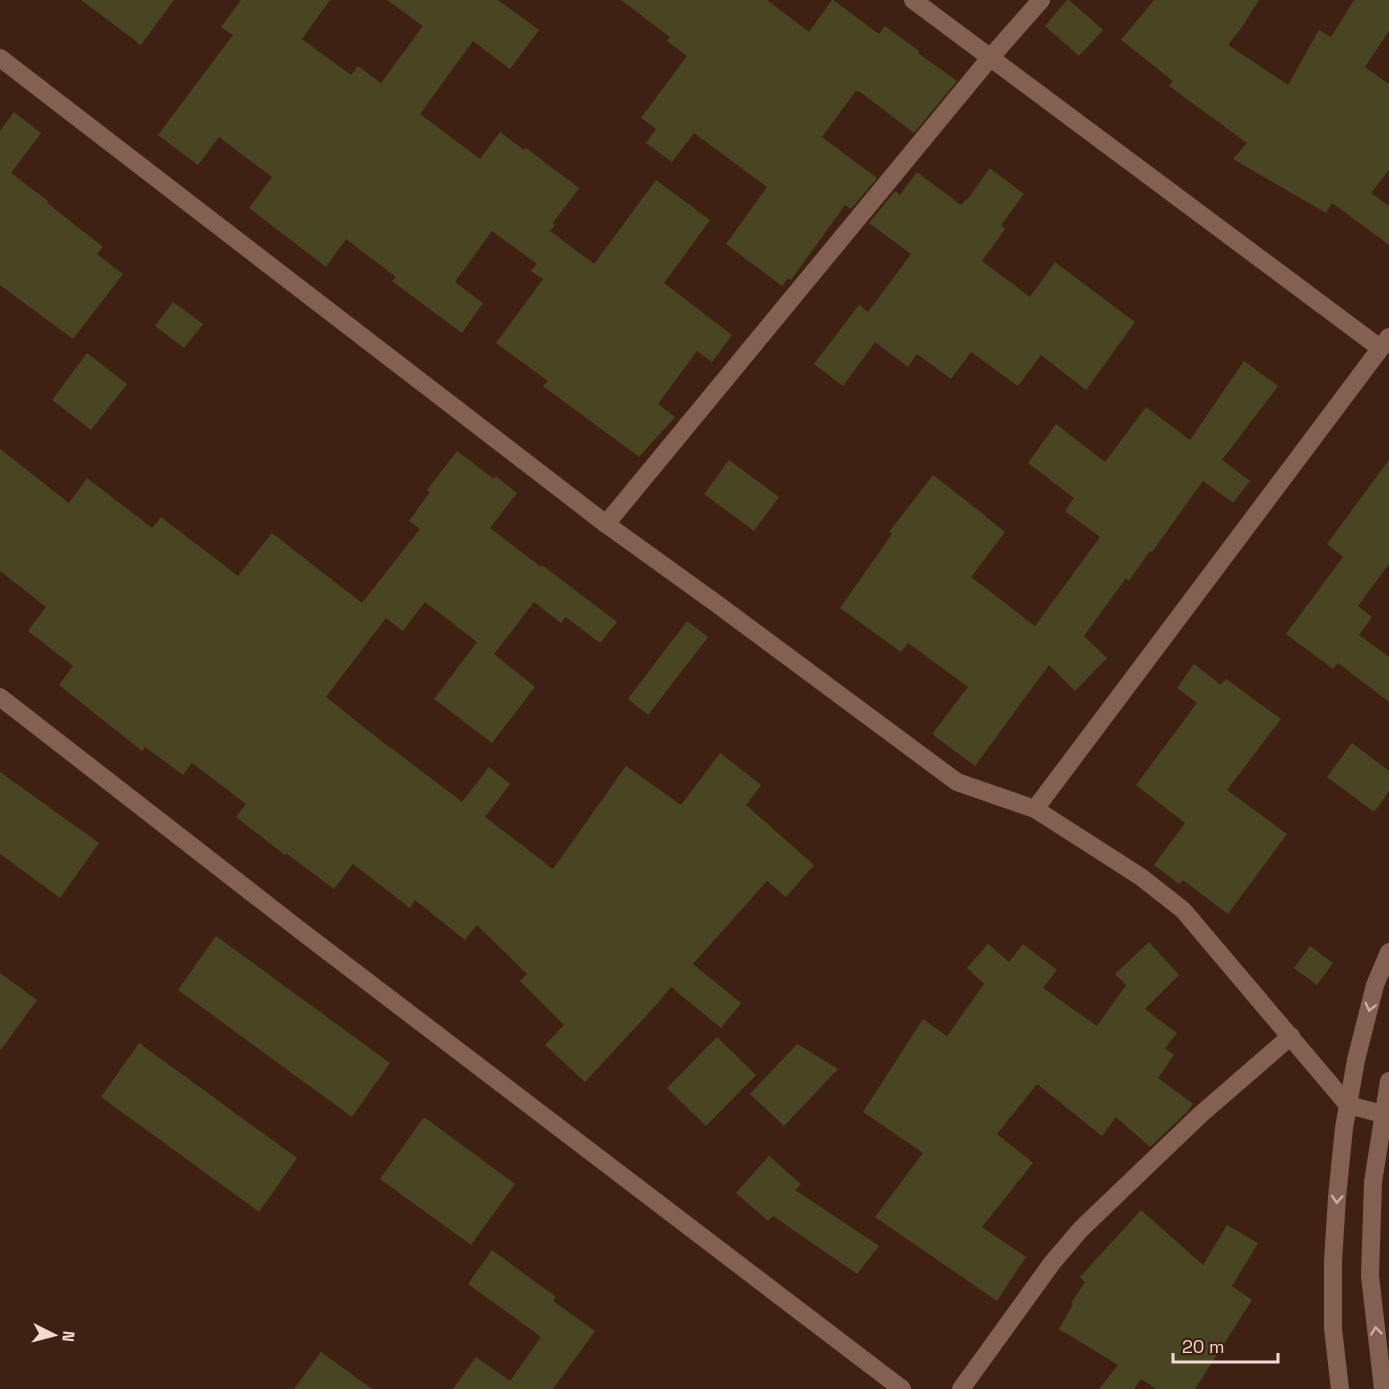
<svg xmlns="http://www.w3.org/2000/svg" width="1389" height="1389" font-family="'Space Grotesk',sans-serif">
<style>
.building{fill:#494522}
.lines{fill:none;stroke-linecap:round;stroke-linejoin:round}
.street{stroke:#846052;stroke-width:18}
.secondary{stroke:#846052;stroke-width:18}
.oneway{stroke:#cbb0a6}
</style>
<rect width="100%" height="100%" fill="#3f2114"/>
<!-- building -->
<g class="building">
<polygon points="81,0 174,0 141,45"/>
<polygon points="241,0 330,0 302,39 351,75 358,66 381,83 423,26 387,0 498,0 539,30 510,69 473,41 420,114 480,159 500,132 524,150 526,148 579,188 553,223 555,225 550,231 594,264 656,180 710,220 664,283 732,335 712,362 697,351 658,404 675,417 639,457 543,386 548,381 496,343 543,279 531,271 537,264 492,231 455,282 483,303 462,333 392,281 396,277 346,239 326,267 249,208 272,177 219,137 198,165 158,135 233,35 221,27"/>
<polygon points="621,0 767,0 809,32 832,0 833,0 879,34 885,26 919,51 918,53 957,81 914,133 859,91 858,92 856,91 822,137 877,178 851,209 845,205 791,280 788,278 782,286 726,244 767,187 694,133 672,162 646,143 656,129 641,118 687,56 667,41 670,37"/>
<polygon points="1067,0 1069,0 1103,30 1079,56 1045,26"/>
<polygon points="1154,0 1259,0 1240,30 1228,45 1288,85 1319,30 1331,37 1354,0 1389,0 1389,31 1365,67 1389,84 1389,170 1371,193 1389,206 1389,245 1332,203 1326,213 1233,159 1247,143 1169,86 1173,81 1121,40"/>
<polygon points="14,112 41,133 11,173 48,201 47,203 103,247 97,254 123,274 73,339 0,285 0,131"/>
<polygon points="990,168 1024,194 1001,225 1005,229 982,261 1030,297 1055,262 1135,322 1086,390 1041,355 1018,386 971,352 951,379 917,354 908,367 875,342 843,386 814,364 859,305 868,312 911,254 869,223 895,191 900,195 917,172 961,205 966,199 967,200"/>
<polygon points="173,302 203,324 184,348 155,326"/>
<polygon points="87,353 127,384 91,430 52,400"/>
<polygon points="1244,361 1278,386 1222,460 1250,481 1233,503 1203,481 1152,552 1150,551 1129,581 1126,578 1084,636 1107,658 1075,691 1049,665 975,766 932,734 968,687 908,643 901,652 840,608 892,534 889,532 933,475 986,516 986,517 1005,532 971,577 1035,626 1100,537 1065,511 1074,498 1028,463 1056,424 1105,462 1146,407 1190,440"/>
<polygon points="0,449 69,503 87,478 152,528 161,517 238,576 272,533 362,603 420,529 409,521 430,492 427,490 457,451 494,479 496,476 517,493 490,528 541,567 542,565 617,622 600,643 566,617 561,623 534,602 494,654 535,687 492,743 434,699 477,642 425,602 403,631 386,618 326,697 390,748 390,747 462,802 489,767 510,784 485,817 553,869 626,766 681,805 720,753 761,785 746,805 814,865 786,897 767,881 693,964 741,1003 721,1028 671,987 657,1004 585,1082 545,1045 564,1025 520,981 527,974 477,925 465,940 415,900 410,908 353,864 334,889 286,853 285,855 236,817 246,804 192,763 183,775 145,747 142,751 59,685 73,666 28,631 46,607 0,571"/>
<polygon points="729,460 779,497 754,531 704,494"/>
<polygon points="1389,460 1389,564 1358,606 1372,617 1359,635 1389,657 1389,702 1338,663 1333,669 1286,634 1343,557 1327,544"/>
<polygon points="687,621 708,637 648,715 628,699"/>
<polygon points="1194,664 1221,685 1226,679 1281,719 1227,790 1287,834 1228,914 1183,880 1179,884 1154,865 1185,823 1136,785 1197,703 1177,688"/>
<polygon points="1352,743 1389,771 1389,791 1374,812 1327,777"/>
<polygon points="0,772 99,843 60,898 0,854"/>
<polygon points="216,936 390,1063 352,1117 178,990"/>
<polygon points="1149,942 1179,975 1145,1009 1177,1033 1165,1048 1174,1055 1158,1078 1193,1104 1187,1112 1150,1147 1116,1117 1102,1136 1037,1084 997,1134 1033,1163 982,1227 1026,1257 997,1301 875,1217 923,1153 863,1112 923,1019 947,1036 984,984 967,968 988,944 1009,962 1023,944 1057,970 1043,988 1097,1026 1126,985 1115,974"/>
<polygon points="1310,946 1333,963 1317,985 1294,968"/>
<polygon points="0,973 37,1000 0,1051"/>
<polygon points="717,1037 756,1075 706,1126 667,1088"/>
<polygon points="139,1043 297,1158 259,1212 101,1097"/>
<polygon points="797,1044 838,1069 784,1126 750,1094"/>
<polygon points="424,1117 515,1184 471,1245 380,1179"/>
<polygon points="769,1156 801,1184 795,1190 879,1246 857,1274 773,1216 768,1221 736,1193"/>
<polygon points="1141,1210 1203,1265 1227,1225 1258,1243 1232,1286 1252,1300 1195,1389 1157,1389 1141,1379 1134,1389 1099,1389 1118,1365 1059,1329 1073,1304 1071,1303 1085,1282 1080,1277"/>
<polygon points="492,1250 556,1297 553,1301 595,1331 553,1389 453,1389 476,1357 510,1381 541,1337 468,1284"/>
<polygon points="321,1352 372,1389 294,1389"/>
</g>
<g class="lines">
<!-- street -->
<g class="street">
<polyline points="913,0 1380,348"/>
<polyline points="0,58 606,524 717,604 957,782 1035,809 1141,877 1183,910 1348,1105 1383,1114"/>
<polyline points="606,524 990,58 1041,0"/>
<polyline points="1035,809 1389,337"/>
<polyline points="961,1389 1052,1263 1081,1229 1200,1115 1291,1036"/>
</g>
<!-- secondary -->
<g class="secondary">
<polyline points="0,697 301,931 902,1389"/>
<polyline points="1340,1389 1333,1329 1333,1261 1337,1197 1344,1128 1356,1060 1375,985 1389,952"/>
<polyline points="1383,1389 1370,1276 1373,1182 1389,1081"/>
</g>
</g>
<!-- one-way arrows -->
<defs><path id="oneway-chevron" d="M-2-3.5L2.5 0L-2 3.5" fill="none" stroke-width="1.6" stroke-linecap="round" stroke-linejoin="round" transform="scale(1.5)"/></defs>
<g class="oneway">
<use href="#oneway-chevron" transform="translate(1370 1007) rotate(104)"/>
<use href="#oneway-chevron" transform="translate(1337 1199) rotate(94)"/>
<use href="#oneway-chevron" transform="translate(1376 1331) rotate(-96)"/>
</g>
<!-- north arrow -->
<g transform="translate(54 1335) rotate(96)" stroke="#3f2114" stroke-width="4.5" paint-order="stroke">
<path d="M0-4.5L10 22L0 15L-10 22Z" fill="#f1dbd3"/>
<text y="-9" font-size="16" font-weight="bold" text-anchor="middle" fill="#f1dbd3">N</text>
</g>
<!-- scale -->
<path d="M1173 1353v9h105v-9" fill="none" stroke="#f1dbd3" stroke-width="3"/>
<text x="1182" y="1353" font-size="18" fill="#f1dbd3" stroke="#3f2114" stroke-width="4.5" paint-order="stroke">20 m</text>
</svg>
